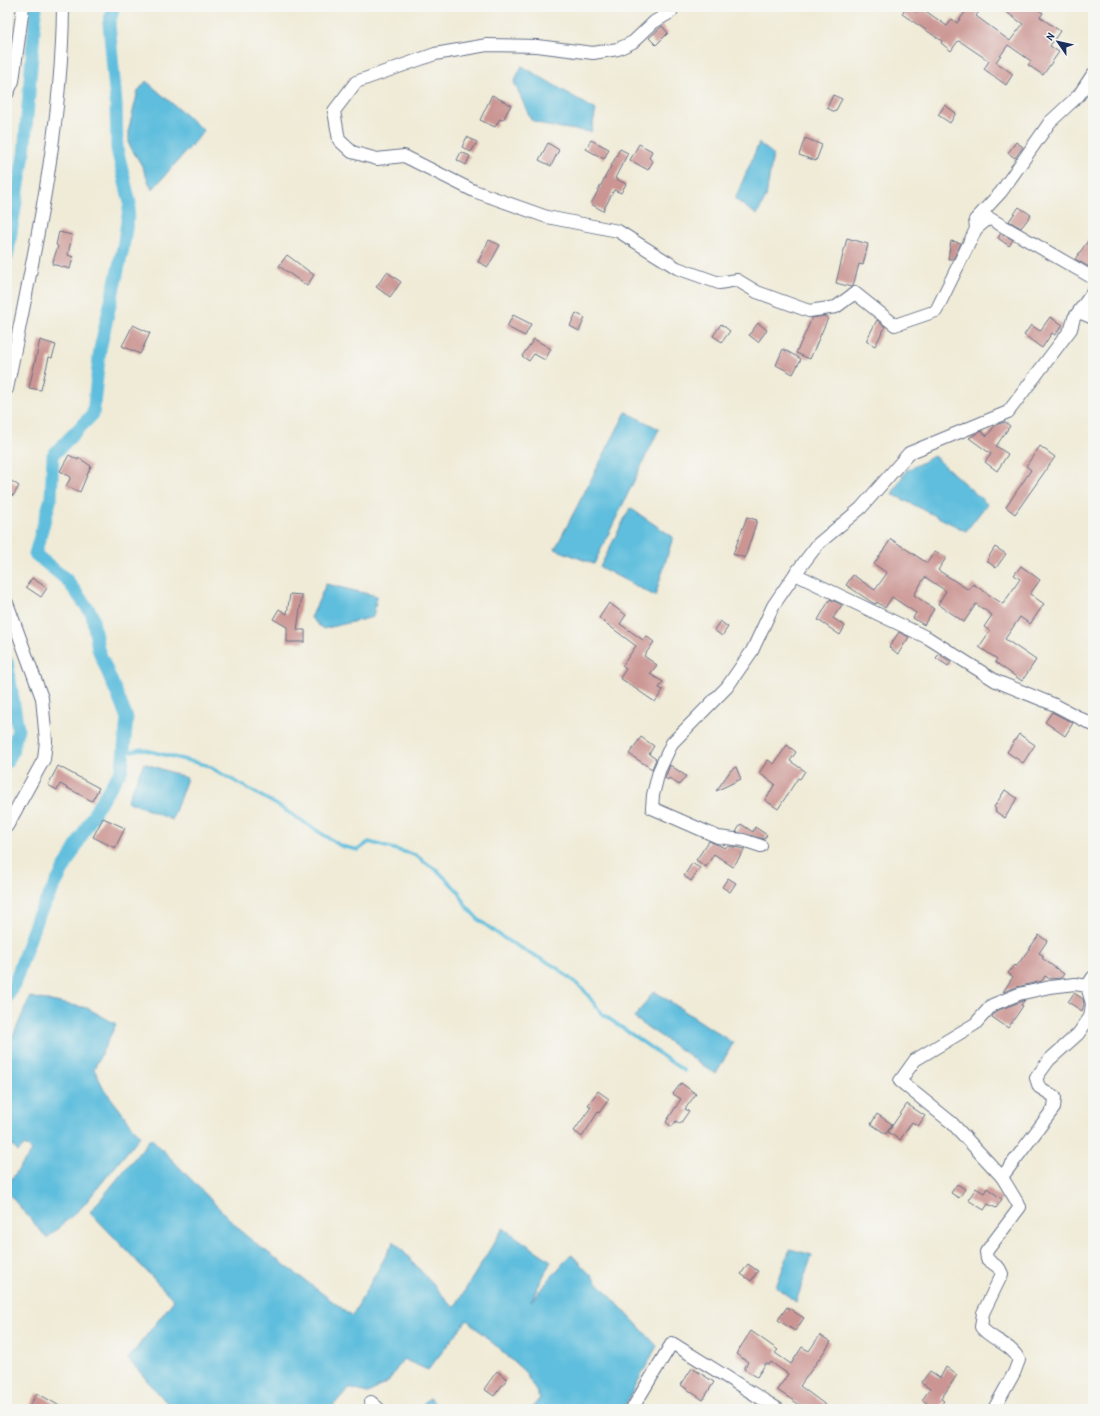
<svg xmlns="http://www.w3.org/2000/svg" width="1100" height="1416" font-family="'Patrick Hand',sans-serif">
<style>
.water{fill:#5fbedd;stroke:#3d769e}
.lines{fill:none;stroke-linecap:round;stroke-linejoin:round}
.stream{stroke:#5fbedd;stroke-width:3.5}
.canal{stroke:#5fbedd;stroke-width:13}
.building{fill:#cb9593}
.minor-casing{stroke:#667188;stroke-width:14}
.minor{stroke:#fff;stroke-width:12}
</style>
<rect width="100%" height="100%" fill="#f6f6f2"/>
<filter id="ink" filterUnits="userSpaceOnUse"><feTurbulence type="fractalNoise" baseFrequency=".025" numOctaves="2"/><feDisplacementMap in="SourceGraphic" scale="8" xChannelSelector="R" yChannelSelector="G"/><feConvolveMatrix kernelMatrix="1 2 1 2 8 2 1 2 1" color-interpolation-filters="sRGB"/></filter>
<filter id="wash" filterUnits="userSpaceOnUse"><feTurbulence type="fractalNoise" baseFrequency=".012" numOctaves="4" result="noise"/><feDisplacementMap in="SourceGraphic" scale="16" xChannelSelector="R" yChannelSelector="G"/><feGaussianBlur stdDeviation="0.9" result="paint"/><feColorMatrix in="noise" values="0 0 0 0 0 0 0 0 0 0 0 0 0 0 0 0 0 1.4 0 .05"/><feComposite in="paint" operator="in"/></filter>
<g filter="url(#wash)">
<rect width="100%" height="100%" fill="#f0ebd7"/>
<!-- water -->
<g class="water">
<polygon points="522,66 596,110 591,132 547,126 531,120 514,82"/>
<polygon points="146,81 204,131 152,190 141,164 129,145 129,128 138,91"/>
<polygon points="759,143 773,154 766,197 757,215 735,199"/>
<polygon points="626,412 659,429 594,564 555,549"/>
<polygon points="934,456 987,504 966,531 892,494 906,471"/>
<polygon points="630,508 673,537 655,596 600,567"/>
<polygon points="326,584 377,596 373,617 323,629 311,618"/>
<polygon points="144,763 187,778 172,820 127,801"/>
<polygon points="654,991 733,1043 716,1074 634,1018"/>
<polygon points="30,997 87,1008 116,1024 94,1069 104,1089 140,1136 83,1206 47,1238 7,1192 7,1185 32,1151 25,1145 18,1152 7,1138 7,1038 13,1036"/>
<polygon points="151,1138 245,1235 352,1316 394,1241 454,1308 503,1228 551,1261 531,1301 571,1254 657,1346 623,1409 531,1409 540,1398 524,1371 467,1320 428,1370 403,1359 388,1382 368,1393 349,1388 330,1409 165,1409 168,1404 128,1359 174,1300 90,1212"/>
<polygon points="790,1249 812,1255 796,1302 776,1287"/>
<polygon points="429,1398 441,1409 418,1409"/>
</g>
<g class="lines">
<!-- stream -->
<polyline class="stream" points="123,753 141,749 206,765 277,805 341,846 358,850 369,842 415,855 439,872 459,892 466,906 479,920 508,941 556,967 584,990 601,1013 684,1071"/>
<!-- canal -->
<g class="canal">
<polyline points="7,257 24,154 36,7"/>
<polyline points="7,662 18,729 12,753 7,762"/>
<polyline points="7,997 14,985 37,918 98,806 122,769 127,718 98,649 92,614 67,580 35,554 51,498 53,455 93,414 100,349 123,248 130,203 117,149 116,103 109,23 114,7"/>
</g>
</g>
<g id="blocks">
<!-- building -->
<g class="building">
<polygon points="906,7 910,7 917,12 920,7 947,26 952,19 957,23 969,7 982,7 976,16 1010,41 1023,24 999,7 1034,7 1043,13 1040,17 1060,31 1050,46 1059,52 1043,75 1028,65 1031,61 1008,45 996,62 1013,74 1006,85 984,69 989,61 961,42 958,41 951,51 941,43 942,41 902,14"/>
<polygon points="662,26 668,33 656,45 649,38"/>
<polygon points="492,95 511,105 503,120 500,119 495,127 480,120"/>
<polygon points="833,95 842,99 835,112 827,108"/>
<polygon points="945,105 956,113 950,123 938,115"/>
<polygon points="467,137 477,142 471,152 462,147"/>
<polygon points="805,138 822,145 816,161 799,155"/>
<polygon points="591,140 609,149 604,159 586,149"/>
<polygon points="1016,142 1023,147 1015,158 1008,153"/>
<polygon points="548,143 559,150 551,166 539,160"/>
<polygon points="639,144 652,151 649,158 653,161 648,170 630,160"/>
<polygon points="620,149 628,153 615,178 626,184 621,193 614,190 603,211 591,204"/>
<polygon points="461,152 470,156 466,165 457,160"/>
<polygon points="1019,207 1031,215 1021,228 1009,221"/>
<polygon points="59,232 72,235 68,255 73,257 70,269 52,264 58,246 56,245"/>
<polygon points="1001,233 1013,240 1009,246 998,238"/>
<polygon points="1093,234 1093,269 1075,259"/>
<polygon points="847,238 868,244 863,265 859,264 853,286 851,287 836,283"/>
<polygon points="489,240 500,245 488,267 478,262"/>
<polygon points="951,241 961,243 953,259 948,259"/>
<polygon points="287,255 314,275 307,286 279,266"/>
<polygon points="387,272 401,282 390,297 376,287"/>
<polygon points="576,313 585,318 579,331 570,326"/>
<polygon points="513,315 531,324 525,336 507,327"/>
<polygon points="824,316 828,318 810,359 796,353 812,318"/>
<polygon points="1050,317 1063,325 1055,335 1052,333 1042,348 1024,335 1031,325 1040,331"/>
<polygon points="877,320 885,327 875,346 866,341"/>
<polygon points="758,323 767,330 758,342 749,335"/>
<polygon points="721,324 730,331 722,342 713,336"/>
<polygon points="133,325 150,333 140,354 122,346"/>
<polygon points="534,339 551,349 545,360 534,354 529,361 522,356"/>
<polygon points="40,340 56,345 52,358 49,357 41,390 29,388"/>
<polygon points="783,349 801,359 793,374 776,365"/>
<polygon points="1005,422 1010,426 996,446 1008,454 997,471 985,462 991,454 969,438 981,431 987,436 995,425"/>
<polygon points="1040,446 1055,457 1015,514 1006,507 1031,470 1026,466"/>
<polygon points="69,455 78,460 79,458 91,466 80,492 66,486 71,477 60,471"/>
<polygon points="7,478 19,486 13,496 7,491"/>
<polygon points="747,517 757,520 745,558 733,554"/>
<polygon points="891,539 927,563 935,551 946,558 938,570 967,589 969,589 973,584 1003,604 1020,579 1014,575 1021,566 1040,580 1030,594 1044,604 1030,624 1020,617 1005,639 1036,660 1022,681 995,662 997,659 979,647 990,631 984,627 992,615 976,604 964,622 938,604 946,591 925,577 914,595 934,609 924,625 913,618 916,613 892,597 885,608 877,602 876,604 873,603 846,585 853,575 875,590 887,573 874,564"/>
<polygon points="995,547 1006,554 996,568 988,562 988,558"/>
<polygon points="32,578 47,588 41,597 26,587"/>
<polygon points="290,594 302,595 297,630 305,630 305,642 287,642 287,627 273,619 279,609 287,614"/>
<polygon points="830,599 842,605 833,618 845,626 840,635 818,620"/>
<polygon points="609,603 626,615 620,624 643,640 646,636 654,642 644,656 657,665 650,674 663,682 659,688 663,690 655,702 620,678 626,669 622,666 636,646 599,618"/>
<polygon points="720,621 728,627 722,636 714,630"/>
<polygon points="899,632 909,637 898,654 889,647"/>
<polygon points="939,654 951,662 948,666 936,658"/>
<polygon points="1052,712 1073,723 1065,736 1045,722"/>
<polygon points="1019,734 1035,745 1023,763 1007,752"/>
<polygon points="641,737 654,746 649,754 656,759 652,769 629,754"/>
<polygon points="787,745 796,752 790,761 805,771 800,779 798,778 778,809 765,800 775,784 759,773 768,760 774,764"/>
<polygon points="670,765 686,776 679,785 669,778 668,780 665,778"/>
<polygon points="58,766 99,788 92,801 60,784 57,790 48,785"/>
<polygon points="736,767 741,779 716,791 731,770"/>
<polygon points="1005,790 1017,798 1005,818 995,811 996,809 994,807"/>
<polygon points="103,818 125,828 115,848 93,837"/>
<polygon points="741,824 753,832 755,827 767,835 764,839 736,832"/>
<polygon points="709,841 725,848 727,846 745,849 733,867 714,854 706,867 696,860"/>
<polygon points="692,863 700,868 691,881 684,876"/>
<polygon points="728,878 736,883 730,892 722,887"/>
<polygon points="1039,935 1047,941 1039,953 1044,956 1042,958 1064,974 1061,978 1050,979 1045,976 1042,981 1017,987 1003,992 1013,977 1008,973 1014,965 1016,967"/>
<polygon points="1074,993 1083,999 1084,1004 1082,1011 1068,1002"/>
<polygon points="1025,1000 1021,1005 1023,1006 1008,1028 992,1017 996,1011"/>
<polygon points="681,1083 696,1094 685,1109 689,1111 680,1124 676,1121 672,1127 666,1122 681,1099 673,1094"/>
<polygon points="598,1091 609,1099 599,1113 598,1112 582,1137 574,1131 591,1107 588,1105"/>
<polygon points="907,1104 925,1116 918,1126 912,1122 900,1140 888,1132"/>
<polygon points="877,1114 892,1124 886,1134 871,1124"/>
<polygon points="957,1184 965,1189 959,1198 951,1193"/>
<polygon points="976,1188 984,1193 987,1188 1002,1199 996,1208 988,1204 984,1210 968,1200"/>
<polygon points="748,1264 758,1271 751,1281 741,1274"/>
<polygon points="787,1307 804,1318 795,1331 778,1320"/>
<polygon points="751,1331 778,1350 775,1353 791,1364 802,1347 809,1351 820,1335 831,1342 800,1386 831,1409 806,1409 777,1390 788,1374 771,1362 769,1365 766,1363 757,1377 744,1369 748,1362 736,1354"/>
<polygon points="946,1367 957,1375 941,1399 944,1401 938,1409 923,1409 927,1403 922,1400 930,1389 921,1383 930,1371 940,1378"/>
<polygon points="692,1368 714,1382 703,1400 681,1385"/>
<polygon points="497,1371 507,1379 494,1396 484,1389"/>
<polygon points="37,1393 65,1409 28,1409"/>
</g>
</g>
</g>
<g filter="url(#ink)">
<use href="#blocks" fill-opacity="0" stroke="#667188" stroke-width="1"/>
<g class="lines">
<!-- minor casing -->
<g class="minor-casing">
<g id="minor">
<polyline points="673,7 671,12 654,22 633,42 618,49 593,53 537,46 487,45 435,54 356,82 334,111 339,140 352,152 377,159 404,156 474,191 547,217 618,231 677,268 719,283 737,280 757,292 809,311 836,307 855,293 895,325 936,311 976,229 989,218 1093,278"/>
<polyline points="7,94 13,81 23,7"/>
<polyline points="976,228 975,220 1001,192 1050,122 1079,95 1093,74"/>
<polyline points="1093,292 1074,318 1071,329 1008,412 909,453 861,508 818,544 795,574 928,638 996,681 1055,705 1093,725"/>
<polyline points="1079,312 1093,318"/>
<path d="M 7,389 C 32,263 62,136 63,7"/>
<polyline points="7,603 42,698 46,741 44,759 7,826"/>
<polyline points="761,846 743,840 718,837 652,808 653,795 659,771 672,743 727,687 752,651 773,606 795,574"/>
<polyline points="1087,986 1075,984 1050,987 1019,994 992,1005 975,1024 915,1060 900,1081 952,1123 1002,1177 1054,1108 1055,1097 1039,1087 1036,1078 1049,1060 1078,1034 1090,1017 1092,1004 1087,986 1093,977"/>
<polyline points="371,1402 379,1409"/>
<polyline points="632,1409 672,1343 778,1409"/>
<path d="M 994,1409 L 1014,1373 L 1019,1360 C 1012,1344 991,1340 981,1327 L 983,1313 L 1002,1274 L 999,1268 L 987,1259 L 986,1252 L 1020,1207 L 1002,1177"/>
</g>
</g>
<!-- minor -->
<use href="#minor" class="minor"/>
</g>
</g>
<!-- margin -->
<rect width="1100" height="1416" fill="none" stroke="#f6f6f2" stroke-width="24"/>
<!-- north arrow -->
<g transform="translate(1058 42) rotate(304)" stroke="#f6f6f2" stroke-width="3" paint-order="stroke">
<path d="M0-3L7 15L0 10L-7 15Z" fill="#1b2f5e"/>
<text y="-6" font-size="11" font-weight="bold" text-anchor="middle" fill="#1b2f5e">N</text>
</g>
</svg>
